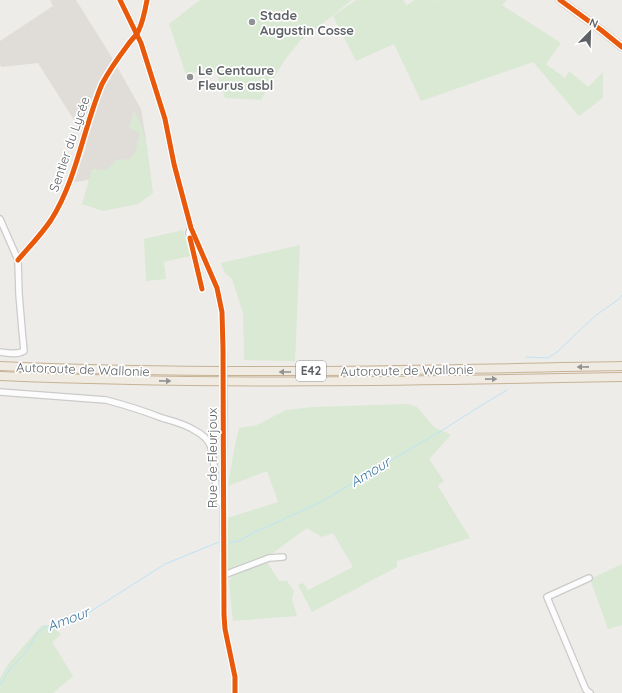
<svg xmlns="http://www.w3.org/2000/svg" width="622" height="693" font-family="Quicksand,sans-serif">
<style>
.education{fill:#e0dcd8}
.green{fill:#d9e9d4}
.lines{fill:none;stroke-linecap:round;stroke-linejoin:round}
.stream{stroke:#bde4f7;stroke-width:1}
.minor-casing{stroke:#cacbca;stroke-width:8}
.major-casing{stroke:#d5cab6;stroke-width:9}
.highway-casing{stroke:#c6b294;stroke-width:10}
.minor{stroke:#fcfcfc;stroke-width:5.5}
.major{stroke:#f3f0e9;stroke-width:7}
.highway{stroke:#f0ebe2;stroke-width:8}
.minor-bridge-casing{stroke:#cacbca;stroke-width:8;stroke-linecap:butt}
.minor-bridge{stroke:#fcfcfc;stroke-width:5.5}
.cycleway-casing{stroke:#fff;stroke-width:8}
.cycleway{stroke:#e8590c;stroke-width:5}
.oneway{fill:#919291}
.poi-dot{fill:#909294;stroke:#fff;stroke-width:1.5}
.labels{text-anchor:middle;stroke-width:3.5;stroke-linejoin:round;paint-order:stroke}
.shield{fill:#fff;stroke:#8e9194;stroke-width:1}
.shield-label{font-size:12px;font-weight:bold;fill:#5e6266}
.poi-label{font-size:13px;font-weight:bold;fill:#5e6266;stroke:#fff;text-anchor:start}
.street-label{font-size:13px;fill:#5e6266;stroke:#fff}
.water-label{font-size:14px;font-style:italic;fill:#3d77a0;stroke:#fff}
</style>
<rect width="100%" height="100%" fill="#eeece8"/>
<!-- education -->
<polygon class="education" points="50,0 76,0 111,56 141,109 146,140 134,164 107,176 82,181 74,182 86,147 81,131 38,63 1,67 0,64 0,41 53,6"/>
<!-- green -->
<g class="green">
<polygon points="200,0 352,0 300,41 284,61 261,100 225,98 216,72 205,76 203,70 186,75 169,24"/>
<polygon points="356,0 403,0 407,5 415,0 436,0 437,1 439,0 507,0 502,5 561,43 546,64 565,78 569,71 588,87 603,72 603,98 579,116 533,62 421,101 394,44 356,61 333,16"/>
<polygon points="134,110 141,124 147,145 153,193 138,204 103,211 82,204 92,169 106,170 116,160 129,159 135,153 140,133 129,128"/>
<polygon points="183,230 190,256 164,262 166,279 146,281 144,239"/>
<polygon points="300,245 295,361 244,360 243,313 232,279 224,272 221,263"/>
<polygon points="407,404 417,407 434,427 451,435 429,459 444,481 438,486 470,538 397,561 397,567 312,612 298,585 303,583 308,590 353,567 333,533 322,537 313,532 307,528 270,555 228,570 227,518 278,502 267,471 228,486 234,450 239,428 257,425 286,410 313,407"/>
<polygon points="267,562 279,581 287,581 294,591 292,599 297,616 233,621 229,581 233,575"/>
<polygon points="622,564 622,625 608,629 590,579"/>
<polygon points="42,625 53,626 61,635 52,642 73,676 53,693 0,693 0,678 9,663"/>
</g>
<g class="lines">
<!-- stream -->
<g class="stream">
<polyline points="526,357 548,358 557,352 595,316 619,299 622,295"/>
<polyline points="228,543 239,541 253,533 319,503 441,431 482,405 507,390"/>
<polyline points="0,685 10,669 26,652 37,633 45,627 73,615 85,615 165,564 219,542"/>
</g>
<!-- minor casing -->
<g class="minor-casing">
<g id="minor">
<polyline points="120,0 141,43 165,119 174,164 191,228 217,288 222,312 223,349"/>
<path d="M 0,219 L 18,260 L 19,294 L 22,330 L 24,351 C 17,355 8,353 0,352"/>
<polyline points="191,228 189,233 202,289"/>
<path d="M 18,260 C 29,247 41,235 51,220 C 77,179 83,129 102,84 C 109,71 118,58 127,46 C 130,41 135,37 138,32 C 143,22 145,11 147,0"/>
<path d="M 0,392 L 106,400 C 125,405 144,411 162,418 C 173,421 185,424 194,430 C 200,433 207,438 210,445 C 215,457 215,483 217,497 L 219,502 L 223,504"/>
<polyline points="224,408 223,520 224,562 224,615 225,629 235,677 235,693"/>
<polyline points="224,575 269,558 283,557"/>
<polyline points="589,578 547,597 586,690 590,693"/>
</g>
</g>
<!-- major casing -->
<g class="major-casing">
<polyline id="major" points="560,0 601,30 622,47"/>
</g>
<!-- highway casing -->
<g class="highway-casing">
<g id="highway">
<path d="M 0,366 C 207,375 415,370 622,366"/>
<path d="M 0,376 C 207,385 415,381 622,377"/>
</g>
</g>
<!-- minor -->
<use href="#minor" class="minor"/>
<!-- major -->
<use href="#major" class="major"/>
<!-- highway -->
<use href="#highway" class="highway"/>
<!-- minor-bridge casing -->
<g class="minor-bridge-casing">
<polyline id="minor-bridge" points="223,349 224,408"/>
</g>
<!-- minor-bridge -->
<use href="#minor-bridge" class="minor-bridge"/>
<!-- cycleway casing -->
<g class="cycleway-casing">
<g id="cycleway">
<polyline points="120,0 141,43 165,119 174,164 191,228 217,288 222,312 223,349 224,615 225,629 235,677 235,693"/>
<polyline points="560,0 601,30 622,47"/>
<polyline points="190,238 202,289"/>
<path d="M 18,260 C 29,247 41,235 51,220 C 77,179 83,129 102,84 C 109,71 118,58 127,46 C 130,41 135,37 138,32 C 143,22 145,11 147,0"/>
</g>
</g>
<!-- cycleway -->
<use href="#cycleway" class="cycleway"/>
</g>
<!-- one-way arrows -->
<defs><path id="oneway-solid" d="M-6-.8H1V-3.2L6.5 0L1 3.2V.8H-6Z"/></defs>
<g class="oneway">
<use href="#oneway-solid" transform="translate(583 367) rotate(179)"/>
<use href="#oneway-solid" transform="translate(285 372) rotate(-180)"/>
<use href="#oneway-solid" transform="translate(491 379) rotate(-1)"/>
<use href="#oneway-solid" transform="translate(165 381) rotate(1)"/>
</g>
<!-- markers -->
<g class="poi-dot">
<circle cx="252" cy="22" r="4"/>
<circle cx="190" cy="77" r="4"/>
</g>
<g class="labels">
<!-- shield labels -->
<rect class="shield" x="296" y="361" width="30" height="20" rx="3"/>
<g class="shield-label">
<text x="311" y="375">E42</text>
</g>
<!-- poi labels -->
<g class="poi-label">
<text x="260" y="20">Stade<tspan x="260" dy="15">Augustin Cosse</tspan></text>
<text x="198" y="75">Le Centaure<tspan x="198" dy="15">Fleurus asbl</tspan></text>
</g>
<!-- street labels -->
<g class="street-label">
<text transform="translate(69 144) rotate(-71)" y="5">Sentier du Lycée</text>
<text transform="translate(83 369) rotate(2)" y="5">Autoroute de Wallonie</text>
<text transform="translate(407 370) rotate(-1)" y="5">Autoroute de Wallonie</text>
<text transform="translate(212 458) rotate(-90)" y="5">Rue de Fleurjoux</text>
</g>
<!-- water labels -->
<g class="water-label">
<text transform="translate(370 472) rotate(-31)" y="5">Amour</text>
<text transform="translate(68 619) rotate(-21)" y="5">Amour</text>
</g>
</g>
<!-- north arrow -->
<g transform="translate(590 32) rotate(23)" stroke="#ffffff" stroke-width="3" paint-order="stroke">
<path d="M0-3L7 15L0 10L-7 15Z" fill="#5e6266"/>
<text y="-6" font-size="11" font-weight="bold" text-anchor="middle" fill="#5e6266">N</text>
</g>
</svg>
